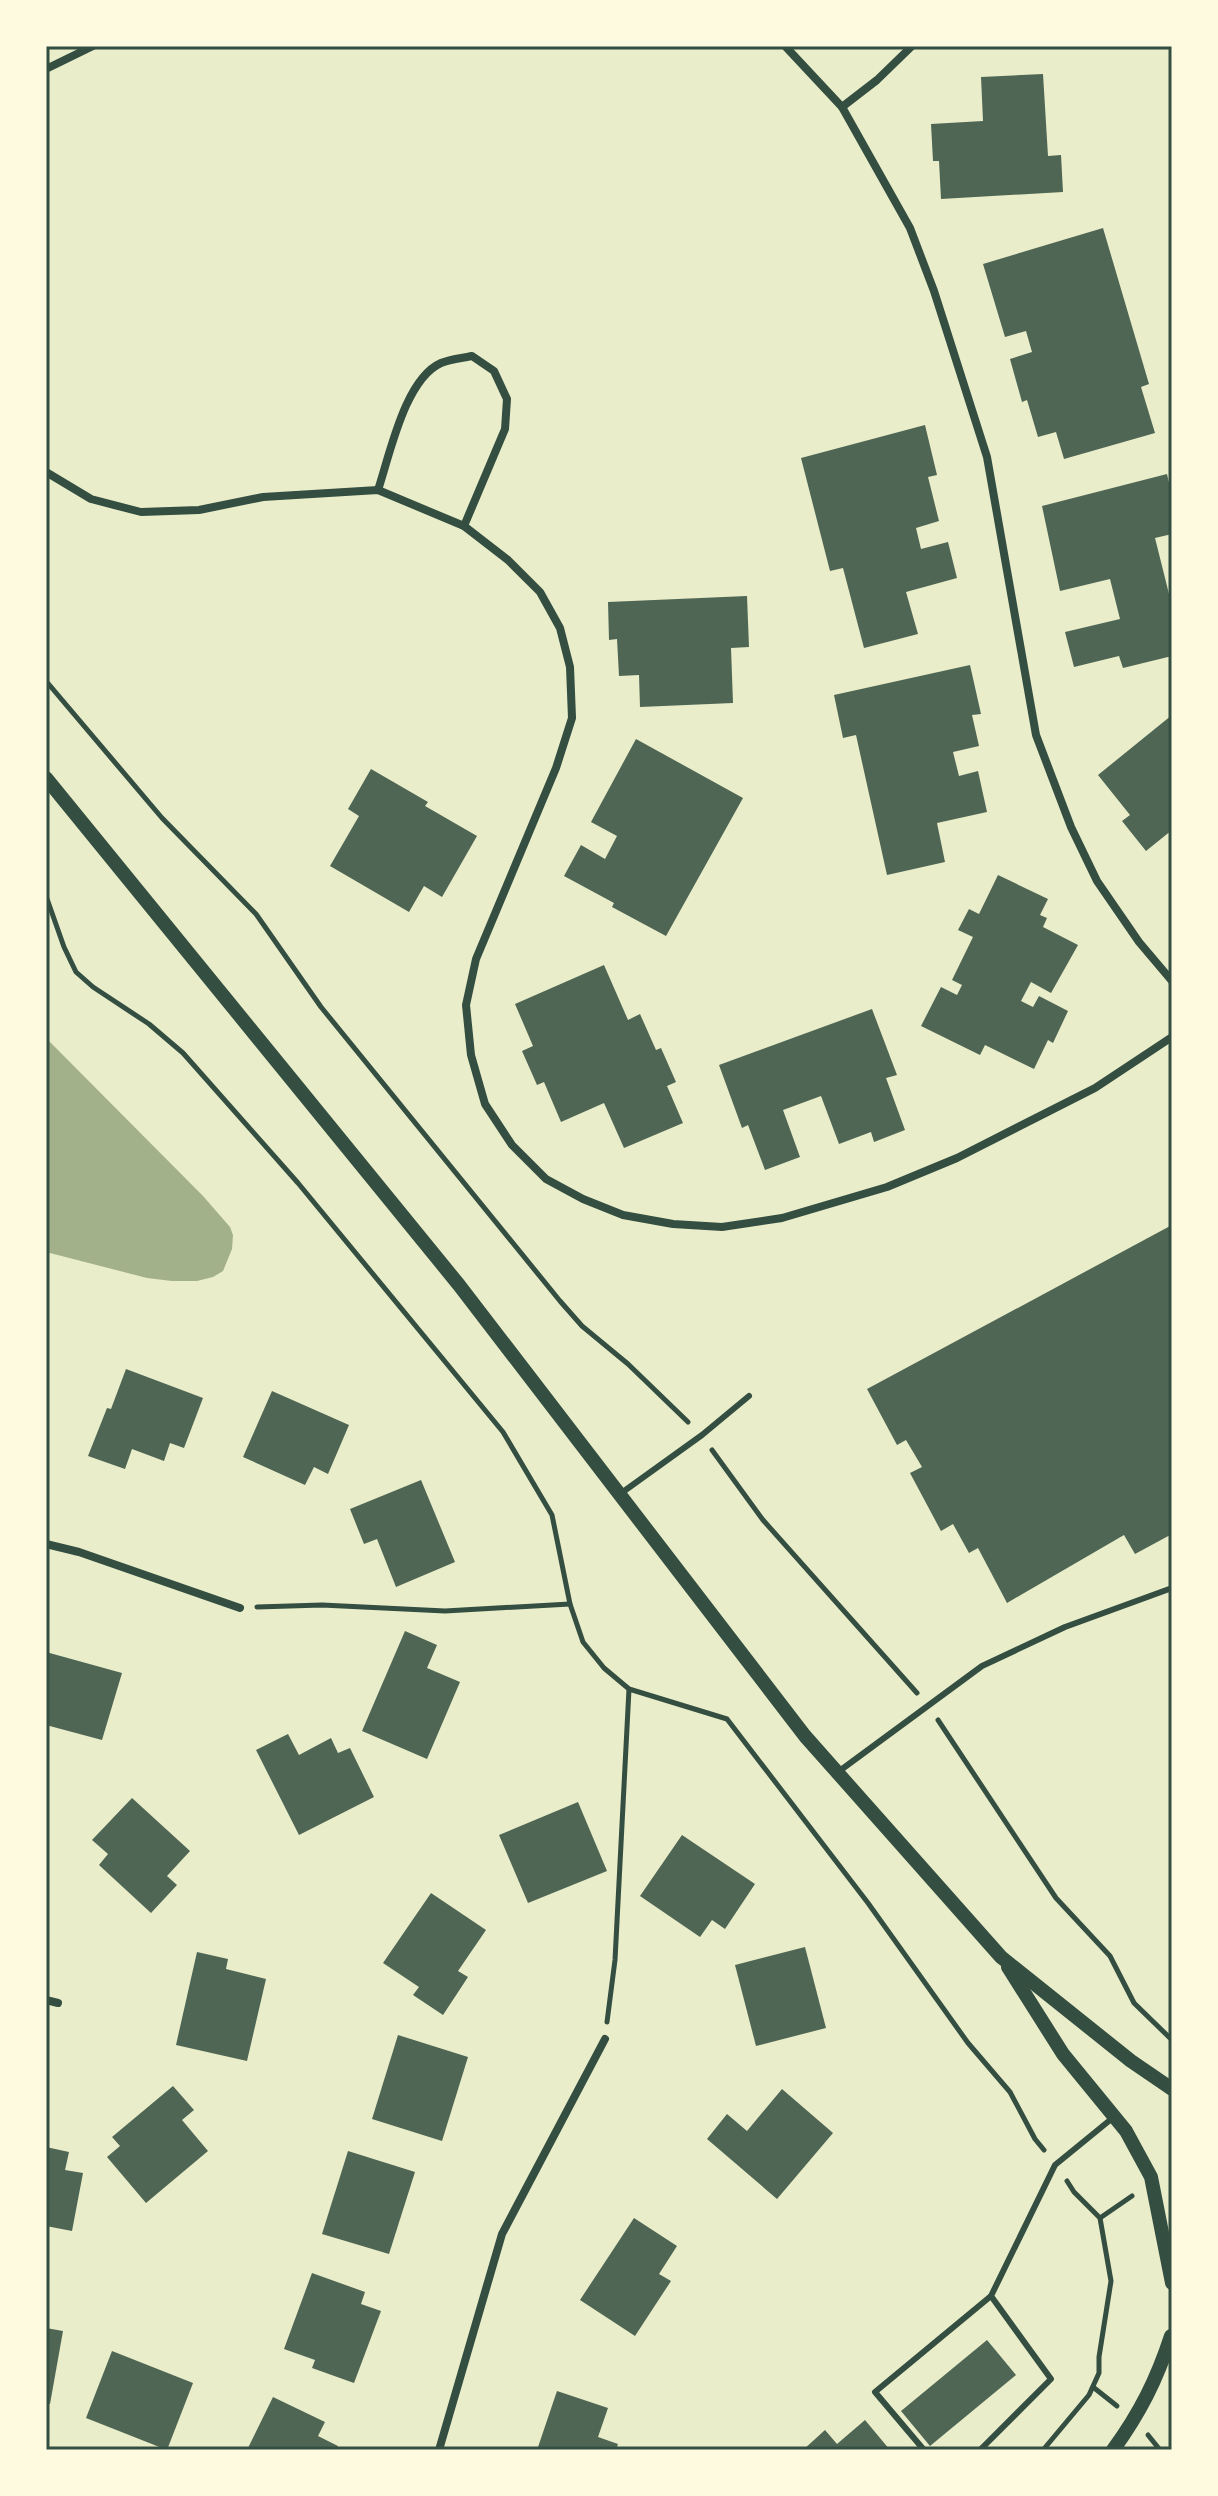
<svg xmlns="http://www.w3.org/2000/svg" width="1218" height="2496" font-family="'Space Grotesk',sans-serif">
<style>
.water{fill:#a3b18a}
.building{fill:#4f6655}
.lines{fill:none;stroke-linecap:round;stroke-linejoin:round}
.path{stroke:#344e41;stroke-width:5}
.service{stroke:#344e41;stroke-width:6}
.minor{stroke:#344e41;stroke-width:8}
.tertiary{stroke:#344e41;stroke-width:14}
.neatline{fill:none;stroke:#344e41;stroke-width:3}
</style>
<rect width="100%" height="100%" fill="#e9edc9"/>
<!-- water -->
<polygon class="water" points="46,1038 203,1196 230,1227 233,1235 232,1249 223,1271 213,1277 197,1281 172,1281 147,1278 46,1252"/>
<!-- building -->
<g class="building">
<polygon points="1043,74 1048,156 1061,155 1063,192 941,199 939,161 933,161 931,124 983,121 981,77"/>
<polygon points="1103,228 1149,384 1141,387 1155,433 1064,459 1056,432 1038,437 1027,400 1022,402 1010,359 1032,352 1026,331 1005,337 983,264"/>
<polygon points="925,425 937,475 928,477 939,521 916,528 921,549 948,542 957,578 906,592 918,634 864,648 843,568 830,571 801,458"/>
<polygon points="1167,474 1172,496 1172,534 1155,538 1172,606 1172,656 1123,668 1119,656 1074,667 1065,632 1120,619 1110,579 1060,591 1042,506"/>
<polygon points="747,596 749,647 731,648 733,703 640,707 639,675 619,676 617,639 609,640 608,602"/>
<polygon points="970,665 981,714 972,715 979,746 953,752 959,776 978,771 987,812 937,823 945,862 887,875 856,735 843,738 834,695"/>
<polygon points="1172,715 1172,830 1146,851 1122,821 1130,815 1098,775"/>
<polygon points="636,739 743,798 666,936 612,907 614,903 564,876 581,845 605,859 617,836 591,822"/>
<polygon points="371,769 428,802 425,806 477,836 442,897 424,886 409,912 330,866 359,816 348,809"/>
<polygon points="998,875 1048,899 1040,915 1047,918 1043,927 1078,945 1051,993 1031,982 1021,1001 1033,1007 1039,996 1068,1011 1053,1043 1048,1040 1034,1069 985,1045 980,1055 921,1026 941,987 957,995 962,985 952,980 973,937 958,930 969,909 979,914"/>
<polygon points="604,965 628,1020 640,1014 656,1050 661,1048 676,1082 667,1086 683,1123 624,1148 604,1103 561,1122 544,1082 537,1085 522,1051 533,1046 515,1004"/>
<polygon points="872,1009 897,1075 886,1078 905,1130 874,1142 871,1132 839,1144 821,1096 783,1110 800,1157 765,1170 748,1125 742,1128 719,1065"/>
<polygon points="1172,1225 1172,1534 1135,1554 1124,1535 1007,1603 978,1548 969,1553 953,1524 941,1531 910,1473 922,1467 906,1440 897,1445 867,1389"/>
<polygon points="126,1369 203,1398 184,1448 170,1443 164,1461 132,1449 125,1469 88,1456 107,1408 111,1409"/>
<polygon points="272,1391 349,1425 328,1474 314,1467 305,1485 243,1457"/>
<polygon points="421,1480 455,1562 396,1587 377,1539 364,1544 350,1509"/>
<polygon points="405,1631 437,1645 427,1668 460,1682 427,1759 362,1731"/>
<polygon points="46,1652 122,1673 102,1740 46,1725"/>
<polygon points="288,1734 299,1755 331,1738 338,1753 350,1748 374,1797 299,1835 256,1750"/>
<polygon points="132,1798 190,1851 167,1876 177,1885 151,1913 99,1865 108,1854 92,1840"/>
<polygon points="578,1802 607,1871 528,1903 499,1835"/>
<polygon points="682,1835 755,1884 725,1929 712,1920 700,1937 640,1896"/>
<polygon points="431,1893 486,1930 458,1971 468,1977 443,2015 413,1995 419,1987 383,1963"/>
<polygon points="805,1947 826,2028 756,2046 735,1965"/>
<polygon points="197,1952 228,1959 226,1969 266,1979 247,2061 176,2045"/>
<polygon points="398,2035 468,2057 442,2141 372,2119"/>
<polygon points="173,2086 194,2110 182,2120 208,2151 146,2203 107,2157 120,2146 112,2137"/>
<polygon points="782,2089 833,2133 777,2199 707,2139 727,2114 747,2131"/>
<polygon points="46,2147 69,2152 65,2170 83,2173 72,2231 46,2226"/>
<polygon points="348,2151 415,2172 389,2254 322,2234"/>
<polygon points="634,2218 677,2246 659,2274 671,2281 635,2336 580,2300"/>
<polygon points="312,2273 365,2292 361,2304 381,2311 354,2383 312,2368 315,2360 284,2349"/>
<polygon points="46,2328 63,2331 50,2404 46,2403"/>
<polygon points="987,2340 1016,2375 930,2446 901,2411"/>
<polygon points="112,2351 193,2383 167,2450 86,2418"/>
<polygon points="557,2391 608,2408 598,2437 618,2444 616,2450 537,2450"/>
<polygon points="273,2397 325,2422 318,2436 338,2446 336,2450 247,2450"/>
<polygon points="865,2420 890,2450 803,2450 825,2430 837,2444"/>
</g>
<g class="lines">
<!-- path -->
<g class="path">
<polyline points="46,681 162,818 256,914 321,1007 560,1301 582,1326 628,1364 688,1422"/>
<polyline points="46,896 64,947 76,972 93,987 149,1024 183,1053 298,1183 503,1432 552,1515 570,1604 583,1642 604,1668 629,1689 727,1719 868,1903 968,2043 1010,2092 1035,2139 1044,2150"/>
<polyline points="712,1450 763,1520 917,1693"/>
<polyline points="257,1607 322,1605 445,1611 570,1604"/>
<polyline points="938,1720 1056,1898 1110,1956 1134,2003 1172,2040"/>
<polyline points="607,2022 615,1960 629,1689"/>
<polyline points="1100,2218 1132,2196"/>
<polyline points="1093,2387 1117,2406"/>
<polyline points="1148,2435 1160,2450"/>
<polyline points="1043,2450 1089,2395 1099,2373 1099,2357 1111,2281 1100,2218 1074,2192 1067,2181"/>
</g>
<!-- service -->
<g class="service">
<polyline points="620,1494 702,1435 749,1396"/>
<polyline points="838,1772 982,1666 1065,1627 1172,1588"/>
<polyline points="924,2450 875,2392 991,2296"/>
<polyline points="980,2450 1051,2379 991,2296 1055,2165 1115,2116"/>
</g>
<!-- minor -->
<g class="minor">
<polyline points="785,46 842,107 910,228 934,291 987,457 1036,735 1071,827 1097,881 1139,942 1172,981"/>
<polyline points="46,69 93,46"/>
<polyline points="842,107 877,80 912,46"/>
<polyline points="46,472 91,499 141,512 199,510 263,497 378,490 464,526 508,560 540,592 560,628 570,667 572,718 556,768 476,959 466,1005 471,1055 485,1104 512,1145 546,1179 583,1199 623,1215 673,1224 722,1227 782,1218 887,1187 957,1158 1095,1088 1172,1037"/>
<path d="M 378,490 C 390,454 405,379 441,363 C 450,359 463,358 472,356 L 494,371 L 507,399 L 505,429 L 464,526"/>
<polyline points="46,1544 79,1552 240,1608"/>
<polyline points="46,2000 58,2003"/>
<polyline points="439,2450 502,2234 605,2039"/>
</g>
<!-- tertiary -->
<g class="tertiary">
<polyline points="46,778 459,1285 805,1736 1001,1957 1131,2061 1172,2089"/>
<polyline points="1008,1967 1063,2054 1126,2131 1151,2177 1172,2283"/>
<path d="M 1113,2450 C 1140,2413 1157,2379 1171,2336"/>
</g>
</g>
<!-- border -->
<rect width="1218" height="2496" fill="none" stroke="#fefae0" stroke-width="96"/>
<rect x="48" y="48" width="1122" height="2400" class="neatline"/>
</svg>
